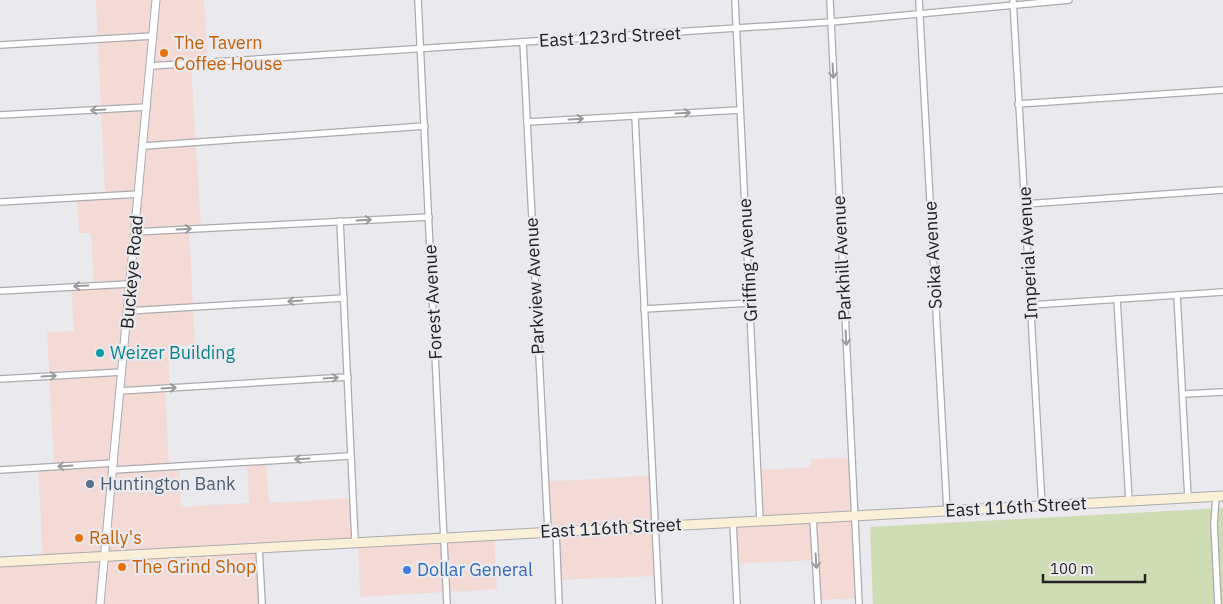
<svg xmlns="http://www.w3.org/2000/svg" width="1223" height="604" font-family="'IBM Plex Sans',sans-serif">
<style>
.commercial{fill:#f4dad5}
.green{fill:#cedcb4}
.lines{fill:none;stroke-linecap:round;stroke-linejoin:round}
.minor-casing{stroke:#ababaf;stroke-width:8}
.tertiary-casing{stroke:#ababaf;stroke-width:9}
.secondary-casing{stroke:#ababaf;stroke-width:11}
.minor{stroke:#fff;stroke-width:5.5}
.tertiary{stroke:#fff;stroke-width:7}
.secondary{stroke:#faf0d8;stroke-width:9}
.oneway{stroke:#9c9b9c}
.food-dot{fill:#e8710a;stroke:#eaeaee;stroke-width:2}
.culture-dot{fill:#0f9aa8;stroke:#eaeaee;stroke-width:2}
.service-dot{fill:#5c6f8a;stroke:#eaeaee;stroke-width:2}
.shop-dot{fill:#3f7fe0;stroke:#eaeaee;stroke-width:2}
.labels{text-anchor:middle;stroke-width:4.5;stroke-linejoin:round;paint-order:stroke}
.street-label{font-size:18px;fill:#222123;stroke:#eaeaee}
.food-label{font-size:18px;fill:#c56008;stroke:#eaeaee;text-anchor:start}
.culture-label{font-size:18px;fill:#0d838f;stroke:#eaeaee;text-anchor:start}
.service-label{font-size:18px;fill:#4e5e75;stroke:#eaeaee;text-anchor:start}
.shop-label{font-size:18px;fill:#366cbe;stroke:#eaeaee;text-anchor:start}
</style>
<rect width="100%" height="100%" fill="#eaeaee"/>
<!-- commercial -->
<g class="commercial">
<polygon points="96,0 204,0 208,63 191,64 201,228 189,229 195,345 168,347 170,388 165,388 169,466 179,466 181,507 249,503 247,462 266,461 269,503 353,498 355,541 259,547 262,604 0,604 0,562 43,560 38,467 54,466 47,332 74,331 71,287 94,285 91,233 79,233 77,198 105,196"/>
<polygon points="852,458 859,598 818,600 815,560 735,564 733,522 760,520 758,470 811,467 811,459"/>
<polygon points="653,475 658,576 558,580 556,531 548,531 545,482"/>
<polygon points="494,534 497,589 360,597 358,541"/>
</g>
<!-- green -->
<polygon class="green" points="1223,508 1223,604 873,604 870,527"/>
<g class="lines">
<!-- minor casing -->
<g class="minor-casing">
<g id="minor">
<polyline points="418,0 447,604"/>
<polyline points="735,0 760,521"/>
<polyline points="830,0 859,604"/>
<polyline points="919,0 947,510"/>
<polyline points="1013,0 1042,506"/>
<polyline points="523,42 548,531"/>
<polyline points="0,45 153,36"/>
<polyline points="150,66 831,22 1069,0"/>
<polyline points="1018,104 1223,90"/>
<polyline points="0,115 147,107"/>
<polyline points="635,116 659,604"/>
<polyline points="527,122 740,110"/>
<polyline points="144,146 425,126"/>
<polyline points="0,202 139,194"/>
<polyline points="1025,204 1223,190"/>
<polyline points="340,221 355,541"/>
<polyline points="135,232 429,217"/>
<polyline points="0,291 129,284"/>
<polyline points="1177,295 1188,498"/>
<polyline points="1117,299 1129,501"/>
<polyline points="1031,305 1223,292"/>
<polyline points="644,309 750,303"/>
<polyline points="128,311 344,298"/>
<polyline points="0,379 122,372"/>
<polyline points="120,391 348,377"/>
<polyline points="1184,394 1223,392"/>
<polyline points="0,470 114,463"/>
<polyline points="114,470 350,456"/>
<polyline points="1216,497 1214,524 1218,604"/>
<polyline points="813,518 818,604"/>
<polyline points="733,522 737,604"/>
<polyline points="556,531 559,604"/>
<polyline points="259,547 262,604"/>
</g>
</g>
<!-- tertiary casing -->
<g class="tertiary-casing">
<polyline id="tertiary" points="100,604 156,0"/>
</g>
<!-- secondary casing -->
<g class="secondary-casing">
<polyline id="secondary" points="0,562 1223,496"/>
</g>
<!-- minor -->
<use href="#minor" class="minor"/>
<!-- tertiary -->
<use href="#tertiary" class="tertiary"/>
<!-- secondary -->
<use href="#secondary" class="secondary"/>
</g>
<!-- one-way arrows -->
<defs><path id="oneway-shaft" d="M-6 0H5M1.5-3L5.5 0L1.5 3" fill="none" stroke-width="1.6" stroke-linecap="round" stroke-linejoin="round" transform="scale(1.25)"/></defs>
<g class="oneway">
<use href="#oneway-shaft" transform="translate(833 71) rotate(87)"/>
<use href="#oneway-shaft" transform="translate(98 110) rotate(177)"/>
<use href="#oneway-shaft" transform="translate(683 113) rotate(-3)"/>
<use href="#oneway-shaft" transform="translate(576 119) rotate(-3)"/>
<use href="#oneway-shaft" transform="translate(364 220) rotate(-3)"/>
<use href="#oneway-shaft" transform="translate(184 229) rotate(-3)"/>
<use href="#oneway-shaft" transform="translate(81 286) rotate(177)"/>
<use href="#oneway-shaft" transform="translate(295 301) rotate(176)"/>
<use href="#oneway-shaft" transform="translate(846 338) rotate(87)"/>
<use href="#oneway-shaft" transform="translate(49 376) rotate(-3)"/>
<use href="#oneway-shaft" transform="translate(331 378) rotate(-4)"/>
<use href="#oneway-shaft" transform="translate(169 388) rotate(-4)"/>
<use href="#oneway-shaft" transform="translate(302 459) rotate(177)"/>
<use href="#oneway-shaft" transform="translate(65 466) rotate(176)"/>
<use href="#oneway-shaft" transform="translate(816 561) rotate(87)"/>
</g>
<!-- markers -->
<g class="food-dot">
<circle cx="164" cy="53" r="5"/>
<circle cx="79" cy="538" r="5"/>
<circle cx="122" cy="567" r="5"/>
</g>
<circle class="culture-dot" cx="100" cy="353" r="5"/>
<circle class="service-dot" cx="90" cy="484" r="5"/>
<circle class="shop-dot" cx="407" cy="570" r="5"/>
<g class="labels">
<!-- street labels -->
<g class="street-label">
<text transform="translate(610 37) rotate(-3)" y="6">East 123rd Street</text>
<text transform="translate(1028 253) rotate(-93)" y="6">Imperial Avenue</text>
<text transform="translate(933 255) rotate(-93)" y="6">Soika Avenue</text>
<text transform="translate(842 258) rotate(-93)" y="6">Parkhill Avenue</text>
<text transform="translate(748 260) rotate(-93)" y="6">Griffing Avenue</text>
<text transform="translate(132 272) rotate(-85)" y="6">Buckeye Road</text>
<text transform="translate(535 286) rotate(-93)" y="6">Parkview Avenue</text>
<text transform="translate(433 302) rotate(-93)" y="6">Forest Avenue</text>
<text transform="translate(1016 507) rotate(-3)" y="6">East 116th Street</text>
<text transform="translate(611 528) rotate(-3)" y="6">East 116th Street</text>
</g>
<!-- food labels -->
<g class="food-label">
<text x="174" y="49">The Tavern<tspan x="174" dy="21">Coffee House</tspan></text>
<text x="89" y="544">Rally's</text>
<text x="132" y="573">The Grind Shop</text>
</g>
<!-- culture labels -->
<g class="culture-label">
<text x="110" y="359">Weizer Building</text>
</g>
<!-- service labels -->
<g class="service-label">
<text x="100" y="490">Huntington Bank</text>
</g>
<!-- shop labels -->
<g class="shop-label">
<text x="417" y="576">Dollar General</text>
</g>
</g>
<!-- scale -->
<path d="M1043 574v8h102v-8" fill="none" stroke="#222123" stroke-width="2.5"/>
<text x="1050" y="574" font-size="15" fill="#222123" stroke="#eaeaee" stroke-width="4" paint-order="stroke">100 m</text>
</svg>
